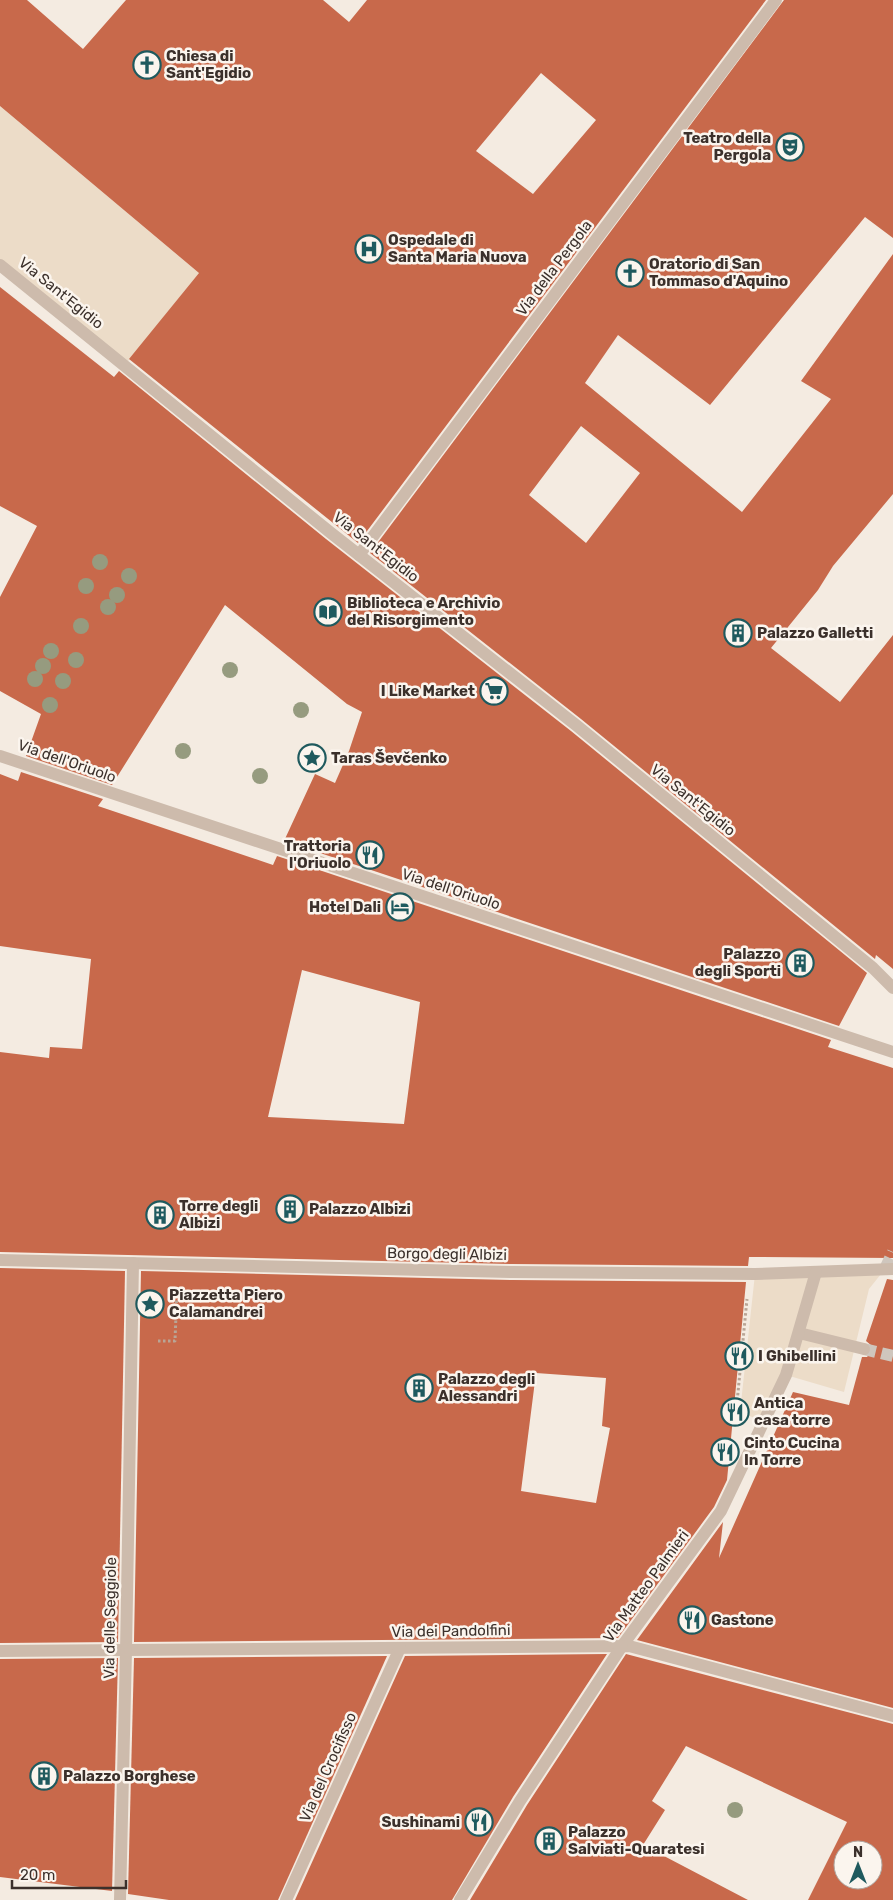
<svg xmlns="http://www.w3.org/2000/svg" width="893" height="1900" font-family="Rubik,sans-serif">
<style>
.plaza{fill:#ecdcc8}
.building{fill:#c8694b;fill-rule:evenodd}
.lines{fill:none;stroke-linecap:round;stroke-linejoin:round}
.pedestrian-tunnel{stroke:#cfc6bd;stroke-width:12;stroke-dasharray:12 6;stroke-linecap:butt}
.path{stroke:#b9a596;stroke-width:3;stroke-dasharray:2.5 2.5;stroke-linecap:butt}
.pedestrian{stroke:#cdbbac;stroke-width:12}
.minor{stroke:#cdbbac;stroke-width:12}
.tree{fill:#969b7f}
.labels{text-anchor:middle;stroke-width:5;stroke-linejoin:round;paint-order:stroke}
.poi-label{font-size:15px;font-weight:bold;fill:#3b302b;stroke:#fbf5ee;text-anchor:start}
.street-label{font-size:15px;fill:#3b302b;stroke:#fbf5ee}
</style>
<rect width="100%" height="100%" fill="#f4ebe1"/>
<!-- plaza -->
<g class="plaza">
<polygon points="0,106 199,273 125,365 0,265"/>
<polygon points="885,1269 869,1289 844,1392 786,1375 764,1422 740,1412 755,1274"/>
</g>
<!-- building -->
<g class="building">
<path d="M 0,0 L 27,0 L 83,49 L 126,0 L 323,0 L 349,22 L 367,0 L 766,0 L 358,543 L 129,359 L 199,273 L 0,106 ZM 541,73 L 596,120 L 533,194 L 476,151 Z"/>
<path d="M 784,0 L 893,0 L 893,238 L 865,217 L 710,405 L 618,335 L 585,383 L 742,512 L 831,399 L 801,381 L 893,254 L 893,494 L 833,566 L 818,590 L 771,648 L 840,702 L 893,635 L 893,969 L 876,955 L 875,959 L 581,719 L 370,553 ZM 581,426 L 640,473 L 586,543 L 529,495 Z"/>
<polygon points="0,287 114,377 119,371 326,539 571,731 867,973 839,1026 284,841 315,774 335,783 349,751 362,712 347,704 225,605 112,785 26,756 41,714 0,691 0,597 37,526 0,506"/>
<path d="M 21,772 L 103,799 L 98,806 L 273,865 L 277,856 L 831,1040 L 828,1047 L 893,1068 L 893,1258 L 749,1257 L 748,1266 L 513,1264 L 0,1252 L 0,1052 L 49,1058 L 50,1047 L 82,1049 L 91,959 L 0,946 L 0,774 L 18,781 ZM 302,970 L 420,1002 L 404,1124 L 268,1117 Z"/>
<polygon points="0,1268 125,1271 118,1642 0,1643"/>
<path d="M 141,1271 L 513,1280 L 746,1282 L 727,1480 L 714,1507 L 618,1638 L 134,1642 ZM 536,1373 L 606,1378 L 602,1426 L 610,1428 L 596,1503 L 521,1491 Z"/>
<polygon points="887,1279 893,1280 893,1708 637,1640 723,1522 719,1558 793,1392 849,1405 862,1357 867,1357 872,1351 872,1346 866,1341"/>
<polygon points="607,1654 513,1797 452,1900 295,1900 405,1656"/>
<path d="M 626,1654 L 893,1724 L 893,1900 L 808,1900 L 847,1822 L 686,1746 L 652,1801 L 665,1810 L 643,1845 L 748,1900 L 470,1900 L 527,1805 ZM 843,1850 L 873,1850 L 873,1880 L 843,1880 Z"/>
<polygon points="387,1656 278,1900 169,1900 128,1894 134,1658"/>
<polygon points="118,1658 112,1891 0,1877 0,1659"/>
</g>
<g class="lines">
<!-- pedestrian-tunnel -->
<g class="pedestrian-tunnel">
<polyline points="885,1269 893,1252"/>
<polyline points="864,1349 893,1356"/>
</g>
<!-- path -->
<g class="path">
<polyline points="158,1341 175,1341 177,1289"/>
<polyline points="738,1414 736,1413 747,1299"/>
</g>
<!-- pedestrian -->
<g class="pedestrian">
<polyline points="0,1260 513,1272 755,1274 893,1269"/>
<polyline points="799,1333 864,1349"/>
<polyline points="622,1646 721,1511 786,1375 816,1272"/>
<polyline points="126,1651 133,1263"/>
</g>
<!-- minor -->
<g class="minor">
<polyline points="0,265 331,533 576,725 873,968 893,988"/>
<polyline points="359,555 776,0"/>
<polyline points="0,756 893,1052"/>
<polyline points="0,1651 629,1646 893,1716"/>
<polyline points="120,1900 126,1651"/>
<polyline points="286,1900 400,1648"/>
<polyline points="460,1900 520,1801 622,1646"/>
</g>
</g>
<!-- trees -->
<g class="tree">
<circle cx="100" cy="562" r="8"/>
<circle cx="129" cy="576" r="8"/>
<circle cx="86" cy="586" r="8"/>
<circle cx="117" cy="595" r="8"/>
<circle cx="108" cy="607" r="8"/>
<circle cx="81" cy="626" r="8"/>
<circle cx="51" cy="651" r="8"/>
<circle cx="76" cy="660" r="8"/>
<circle cx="43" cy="666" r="8"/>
<circle cx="230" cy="670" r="8"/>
<circle cx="35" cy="679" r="8"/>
<circle cx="63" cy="681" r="8"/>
<circle cx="50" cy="705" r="8"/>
<circle cx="301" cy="710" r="8"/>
<circle cx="183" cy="751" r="8"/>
<circle cx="260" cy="776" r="8"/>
<circle cx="735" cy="1810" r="8"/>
</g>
<!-- icons -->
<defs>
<g id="church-ring" transform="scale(1.4375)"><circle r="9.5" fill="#fbf5ee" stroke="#1f5a5e" stroke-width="1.5"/><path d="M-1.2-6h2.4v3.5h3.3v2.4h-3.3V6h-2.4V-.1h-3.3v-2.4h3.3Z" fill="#1f5a5e"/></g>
<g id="theatre-ring" transform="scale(1.4375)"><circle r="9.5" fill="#fbf5ee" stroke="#1f5a5e" stroke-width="1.5"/><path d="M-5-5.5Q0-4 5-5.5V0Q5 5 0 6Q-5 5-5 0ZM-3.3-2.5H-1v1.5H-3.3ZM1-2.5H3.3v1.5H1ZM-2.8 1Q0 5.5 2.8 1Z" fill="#1f5a5e"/></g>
<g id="hospital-ring" transform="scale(1.4375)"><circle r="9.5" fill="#fbf5ee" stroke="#1f5a5e" stroke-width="1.5"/><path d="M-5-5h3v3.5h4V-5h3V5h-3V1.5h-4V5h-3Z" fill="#1f5a5e"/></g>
<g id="library-ring" transform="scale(1.4375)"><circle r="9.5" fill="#fbf5ee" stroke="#1f5a5e" stroke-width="1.5"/><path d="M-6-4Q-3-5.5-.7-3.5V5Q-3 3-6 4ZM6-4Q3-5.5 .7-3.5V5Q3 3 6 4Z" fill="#1f5a5e"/></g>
<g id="building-ring" transform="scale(1.4375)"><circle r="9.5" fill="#fbf5ee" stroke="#1f5a5e" stroke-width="1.5"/><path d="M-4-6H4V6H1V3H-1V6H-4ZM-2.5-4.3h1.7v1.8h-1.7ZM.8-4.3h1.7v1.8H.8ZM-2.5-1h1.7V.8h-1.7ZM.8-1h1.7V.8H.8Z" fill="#1f5a5e"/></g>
<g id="supermarket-ring" transform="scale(1.4375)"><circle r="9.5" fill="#fbf5ee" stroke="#1f5a5e" stroke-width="1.5"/><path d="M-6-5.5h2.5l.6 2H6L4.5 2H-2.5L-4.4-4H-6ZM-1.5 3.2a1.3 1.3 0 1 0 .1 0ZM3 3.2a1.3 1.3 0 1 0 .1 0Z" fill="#1f5a5e"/></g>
<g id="sight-ring" transform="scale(1.4375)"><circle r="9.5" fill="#fbf5ee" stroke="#1f5a5e" stroke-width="1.5"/><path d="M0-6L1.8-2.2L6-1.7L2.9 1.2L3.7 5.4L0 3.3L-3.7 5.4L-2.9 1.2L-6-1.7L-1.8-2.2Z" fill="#1f5a5e"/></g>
<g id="restaurant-ring" transform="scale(1.4375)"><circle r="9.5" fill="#fbf5ee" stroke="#1f5a5e" stroke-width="1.5"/><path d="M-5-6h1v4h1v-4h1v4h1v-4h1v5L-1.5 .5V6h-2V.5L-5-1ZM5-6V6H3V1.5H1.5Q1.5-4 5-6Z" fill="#1f5a5e"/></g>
<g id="hotel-ring" transform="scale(1.4375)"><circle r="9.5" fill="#fbf5ee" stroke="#1f5a5e" stroke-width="1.5"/><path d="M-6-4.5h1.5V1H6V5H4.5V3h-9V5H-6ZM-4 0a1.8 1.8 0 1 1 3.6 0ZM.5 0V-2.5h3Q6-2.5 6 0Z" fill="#1f5a5e"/></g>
</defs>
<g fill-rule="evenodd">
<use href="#church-ring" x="147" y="65"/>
<use href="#theatre-ring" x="790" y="147"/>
<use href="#hospital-ring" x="369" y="249"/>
<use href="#church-ring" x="630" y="273"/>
<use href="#library-ring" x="328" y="612"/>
<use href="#building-ring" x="738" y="633"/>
<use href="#supermarket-ring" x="494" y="691"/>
<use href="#sight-ring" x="312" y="758"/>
<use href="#restaurant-ring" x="370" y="855"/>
<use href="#hotel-ring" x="400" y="907"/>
<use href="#building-ring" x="800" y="963"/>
<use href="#building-ring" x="290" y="1209"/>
<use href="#building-ring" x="160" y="1215"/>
<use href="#sight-ring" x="150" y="1304"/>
<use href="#restaurant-ring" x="739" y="1356"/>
<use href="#building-ring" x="419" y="1388"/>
<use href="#restaurant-ring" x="735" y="1412"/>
<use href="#restaurant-ring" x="725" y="1452"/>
<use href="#restaurant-ring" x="692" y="1620"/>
<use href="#building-ring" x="44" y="1776"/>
<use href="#restaurant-ring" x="479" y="1822"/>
<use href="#building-ring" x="549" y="1841"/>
</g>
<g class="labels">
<!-- poi labels -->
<g class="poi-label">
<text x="166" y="61">Chiesa di<tspan x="166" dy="17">Sant'Egidio</tspan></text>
<text x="771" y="143" text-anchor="end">Teatro della<tspan x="771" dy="17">Pergola</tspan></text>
<text x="388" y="245">Ospedale di<tspan x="388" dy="17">Santa Maria Nuova</tspan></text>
<text x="649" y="269">Oratorio di San<tspan x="649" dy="17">Tommaso d'Aquino</tspan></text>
<text x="347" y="608">Biblioteca e Archivio<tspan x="347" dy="17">del Risorgimento</tspan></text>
<text x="757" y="638">Palazzo Galletti</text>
<text x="475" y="696" text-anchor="end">I Like Market</text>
<text x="331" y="763">Taras Ševčenko</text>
<text x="351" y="851" text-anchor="end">Trattoria<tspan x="351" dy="17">l'Oriuolo</tspan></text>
<text x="381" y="912" text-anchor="end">Hotel Dali</text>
<text x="781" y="959" text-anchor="end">Palazzo<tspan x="781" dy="17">degli Sporti</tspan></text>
<text x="179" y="1211">Torre degli<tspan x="179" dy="17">Albizi</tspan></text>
<text x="309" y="1214">Palazzo Albizi</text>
<text x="169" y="1300">Piazzetta Piero<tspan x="169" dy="17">Calamandrei</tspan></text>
<text x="758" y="1361">I Ghibellini</text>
<text x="438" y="1384">Palazzo degli<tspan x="438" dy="17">Alessandri</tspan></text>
<text x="754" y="1408">Antica<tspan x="754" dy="17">casa torre</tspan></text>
<text x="744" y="1448">Cinto Cucina<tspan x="744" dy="17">In Torre</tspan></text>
<text x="711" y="1625">Gastone</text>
<text x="63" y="1781">Palazzo Borghese</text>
<text x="460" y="1827" text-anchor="end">Sushinami</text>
<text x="568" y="1837">Palazzo<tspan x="568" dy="17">Salviati-Quaratesi</tspan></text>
</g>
<!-- street labels -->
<g class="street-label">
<text transform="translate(554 268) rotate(-53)" y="5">Via della Pergola</text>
<text transform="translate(61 293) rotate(39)" y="5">Via Sant'Egidio</text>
<text transform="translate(376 547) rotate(38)" y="5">Via Sant'Egidio</text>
<text transform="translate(67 761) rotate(19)" y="5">Via dell'Oriuolo</text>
<text transform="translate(693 800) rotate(39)" y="5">Via Sant'Egidio</text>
<text transform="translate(451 889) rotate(18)" y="5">Via dell'Oriuolo</text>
<text transform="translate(447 1254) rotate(1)" y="5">Borgo degli Albizi</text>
<text transform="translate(646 1586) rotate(-54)" y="5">Via Matteo Palmieri</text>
<text transform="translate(110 1618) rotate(-89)" y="5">Via delle Seggiole</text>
<text transform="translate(451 1631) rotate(-1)" y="5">Via dei Pandolfini</text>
<text transform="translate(328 1767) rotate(-66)" y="5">Via del Crocifisso</text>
</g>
</g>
<!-- north arrow -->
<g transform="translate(858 1865)"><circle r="24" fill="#fbf5ee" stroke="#aea6a0"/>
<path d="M0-4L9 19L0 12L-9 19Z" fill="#1f5a5e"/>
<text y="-8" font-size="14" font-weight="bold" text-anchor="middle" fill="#3b302b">N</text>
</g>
<!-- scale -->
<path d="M12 1880v8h114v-8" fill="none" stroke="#3b302b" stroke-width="2.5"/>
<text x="20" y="1880" font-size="15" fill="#3b302b" stroke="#fbf5ee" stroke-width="4" paint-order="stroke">20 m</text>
</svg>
